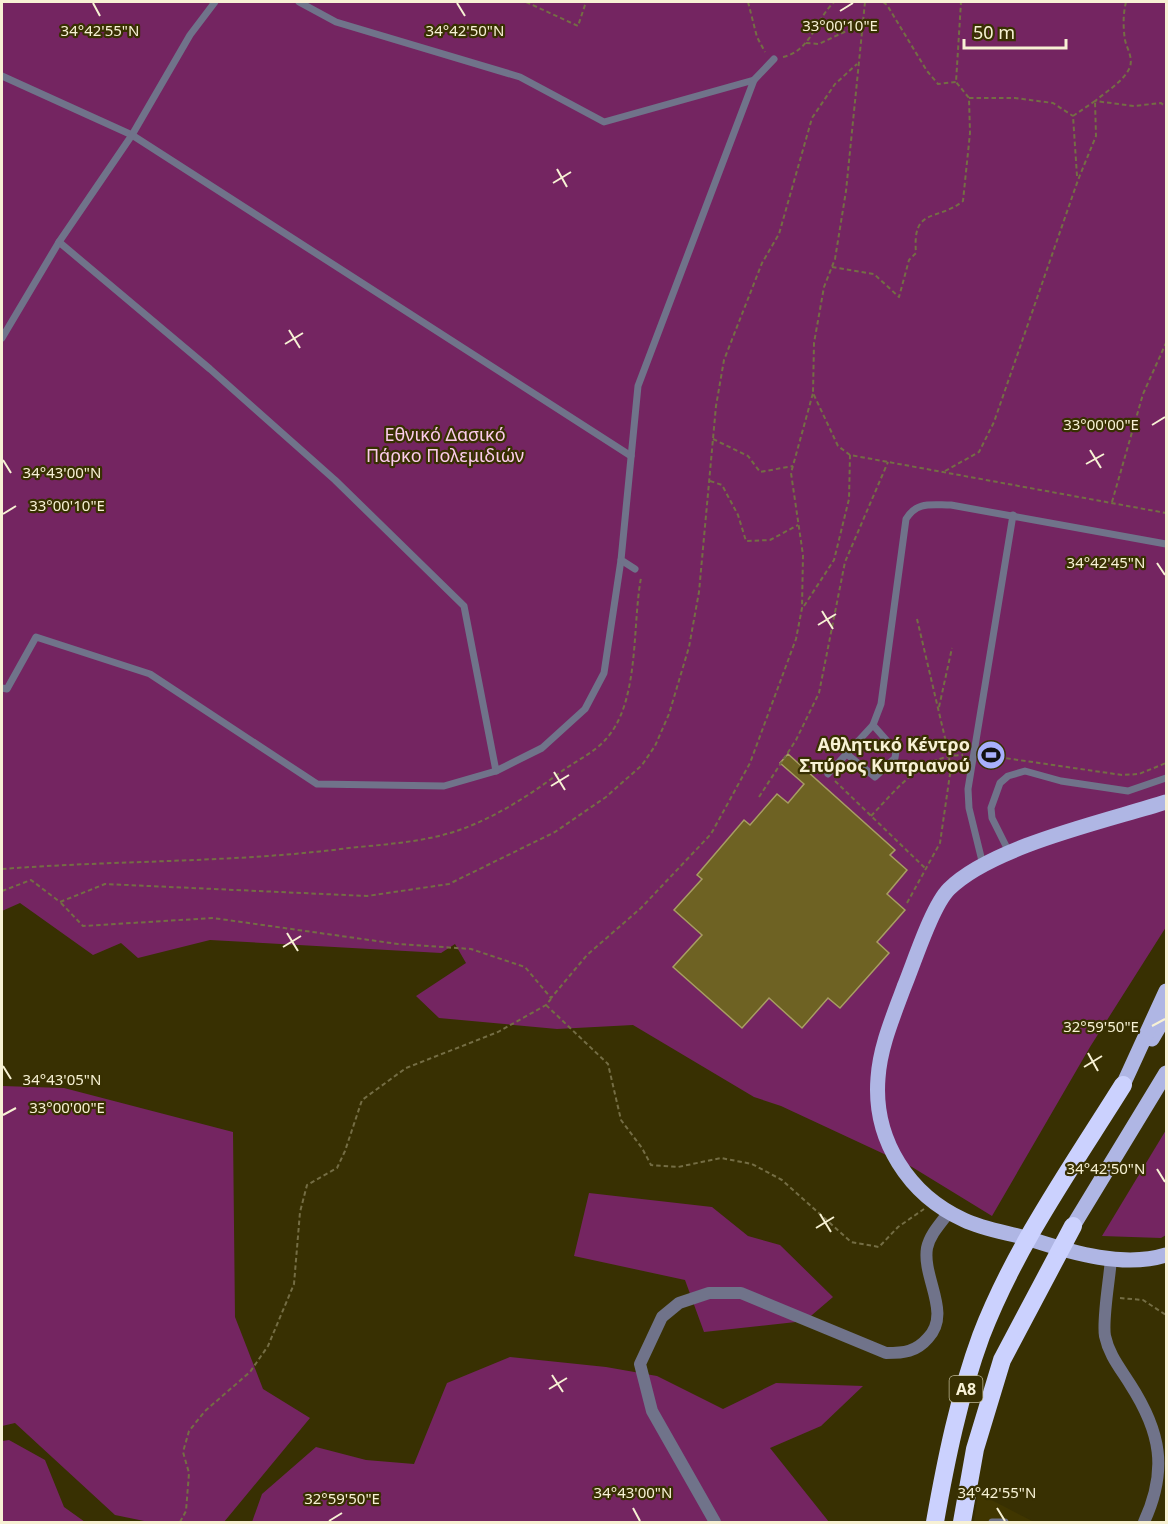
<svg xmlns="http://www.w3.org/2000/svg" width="1168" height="1524" font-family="'Noto Sans',sans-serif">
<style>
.built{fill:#403600}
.green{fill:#742561}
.building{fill:#6e6223;stroke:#a89d63;stroke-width:1.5}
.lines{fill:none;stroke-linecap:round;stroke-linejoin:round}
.path{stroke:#746d44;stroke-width:2;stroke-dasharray:4.5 3;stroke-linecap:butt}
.service{stroke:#70738a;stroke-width:7}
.minor{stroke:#70738a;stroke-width:12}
.primary{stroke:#afb6e4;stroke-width:15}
.motorway{stroke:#cbd1fe;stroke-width:18}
.ticks{fill:none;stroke:#f7f1d4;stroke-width:2}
.labels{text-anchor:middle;stroke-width:4.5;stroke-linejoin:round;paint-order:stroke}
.shield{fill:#383002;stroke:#beb795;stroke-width:1.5}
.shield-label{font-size:16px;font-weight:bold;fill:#f7f1d4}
.park-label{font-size:18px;fill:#fcccec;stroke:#383002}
.poi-label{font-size:18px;font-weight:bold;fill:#f7f1d4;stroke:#383002;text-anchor:end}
.ticks-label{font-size:15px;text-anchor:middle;fill:#f7f1d4;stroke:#383002;stroke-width:4.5;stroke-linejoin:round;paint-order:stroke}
</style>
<rect width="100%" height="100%" fill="#383002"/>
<!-- built -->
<polygon class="built" points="978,1493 1034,1522 974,1522"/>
<!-- green -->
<g class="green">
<polygon points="2,2 1166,2 1166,927 1090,1047 992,1216 912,1167 781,1106 754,1097 633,1025 557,1029 439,1018 416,996 466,963 455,944 441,953 210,940 138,958 121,943 93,955 20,903 2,911"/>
<polygon points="2,1086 64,1088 233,1132 235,1317 263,1389 310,1418 224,1522 149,1522 115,1515 15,1423 2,1426"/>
<polygon points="1166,1130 1166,1235 1161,1238 1102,1236"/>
<polygon points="589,1193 712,1207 748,1236 780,1245 833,1297 805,1321 704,1332 685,1280 574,1256"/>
<polygon points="510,1357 606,1367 657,1376 723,1409 776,1383 863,1386 821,1426 770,1448 829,1522 252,1522 262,1494 316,1447 366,1460 414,1464 447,1383"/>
<polygon points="9,1440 45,1460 64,1507 85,1522 2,1522 2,1441"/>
</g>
<!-- building -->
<polygon class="building" points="788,754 895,850 890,855 907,870 887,894 905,910 877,942 889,953 840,1008 828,998 802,1028 769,998 742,1028 673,967 702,935 674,910 702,879 697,875 744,820 750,825 777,794 788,803 804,784 780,763"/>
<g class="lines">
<!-- path -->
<g class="path">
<polyline points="526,2 578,26 586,2"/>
<polyline points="748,2 757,37 765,52"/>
<polyline points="865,2 846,191 835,259 824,287 814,343 813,393 838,446 850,455 1166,513"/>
<polyline points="883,2 887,5 927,71 938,84 956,82"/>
<path d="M 1126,2 C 1123,14 1123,27 1125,40 C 1127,49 1133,57 1130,67 C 1124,81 1107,91 1095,101 L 1134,106 L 1161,103 L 1166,107"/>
<polyline points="806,43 819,44 861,24"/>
<path d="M 783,57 C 811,51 816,19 834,2"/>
<polyline points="969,98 1015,98 1053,103 1073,116"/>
<polyline points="1077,176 1073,116 1095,101"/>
<path d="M 832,267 L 874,274 L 899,297 L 909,260 L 916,253 C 912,206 937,222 963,201 L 970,133 L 969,98 L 956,82 L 961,2"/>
<polyline points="713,439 748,456 760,472 793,466"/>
<polyline points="945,471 979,452 994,422 1078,180 1096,136 1095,101"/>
<polyline points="710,481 722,485 738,515 746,541 770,540 798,525"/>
<polyline points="1112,502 1143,394 1166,343"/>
<polyline points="804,606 834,560 849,499 850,455"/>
<polyline points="939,707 952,648"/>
<polyline points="984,755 1122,775 1139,774 1166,763"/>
<polyline points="835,781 926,869"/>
<polyline points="759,797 796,740 819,693 845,562 888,462"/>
<path d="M 871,816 C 897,789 922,755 963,755"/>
<path d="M 2,869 C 117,860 234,863 349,848 C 388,844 428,842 465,828 C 499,815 533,793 562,771 C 576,761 595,752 606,739 C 640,702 632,625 641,578"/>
<polyline points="2,891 31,880 60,902 105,884 367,896 449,884 555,832 606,797 642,765 655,746 669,714 689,647 699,592 716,406 724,360 762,263 779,234 812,118 835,84 857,64"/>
<polyline points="61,903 83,926 213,918 398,944 471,949 525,967 551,998 587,955 641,908 711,834 750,763 796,639 802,608 803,555 791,473 813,393"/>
<polyline points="907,903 940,843 950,774 949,755 917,619"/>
<polyline points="546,1005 608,1064 621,1120 642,1148 651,1165 678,1167 721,1158 752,1164 782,1180 851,1242 879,1247 898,1227 924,1209"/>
<polyline points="1120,1298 1143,1300 1166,1315"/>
<polyline points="180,1522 186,1511 189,1473 183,1452 189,1431 205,1411 250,1372 268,1346 294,1284 300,1212 307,1185 337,1168 345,1151 362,1100 406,1068 498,1032 546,1005 551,999"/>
</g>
<!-- service -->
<g class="service">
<polyline points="299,2 336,22 520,77 604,122 754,80"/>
<polyline points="2,76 132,135 631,456"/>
<polyline points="59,242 210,369 335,480 464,606 496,771 542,748 585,709 604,673 621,560"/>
<polyline points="2,338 59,242 132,135 190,35 215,2"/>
<polyline points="635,569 621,560 638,386 754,80 774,59"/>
<polyline points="2,688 7,689 36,637 150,674 317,784 444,786 496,771"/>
<polyline points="848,755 875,777 895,758 896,751 873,725"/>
<path d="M 828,774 L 873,725 L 881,704 L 906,519 C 917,501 931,505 951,505 L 1166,544"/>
<polyline points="1009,852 992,818 991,808 1000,783 1008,776 1025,771 1061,781 1128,791 1166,778"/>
<polyline points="983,865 969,808 968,789 1013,515"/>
<polyline points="992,1522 1005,1522"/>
</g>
<!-- minor -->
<g class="minor">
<path d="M 1111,1258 C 1110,1277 1102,1319 1105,1336 C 1109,1355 1120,1368 1130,1384 C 1161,1432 1168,1470 1144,1522"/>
<path d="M 715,1522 L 652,1411 L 640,1364 L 662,1317 L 679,1303 L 709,1293 L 741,1293 L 886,1353 C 904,1353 916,1352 928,1338 C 952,1313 922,1278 927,1248 C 930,1234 941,1223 949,1212"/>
</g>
<!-- primary -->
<g class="primary">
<path d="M 1166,802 C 1107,821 992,846 949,889 C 932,906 914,963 904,987 C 893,1017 880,1047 878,1078 C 873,1140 909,1195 964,1220 C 985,1230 1011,1233 1033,1240 C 1073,1253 1124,1268 1166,1255"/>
<polyline points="1152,1039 1166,1015"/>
<polyline points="1123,1085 1166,991"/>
<polyline points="1073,1226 1166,1073"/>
</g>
<!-- motorway -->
<g class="motorway">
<path d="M 935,1522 C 946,1460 959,1396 981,1336 C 1015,1247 1073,1165 1123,1085"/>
<polyline points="962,1522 975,1449 1002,1360 1073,1226"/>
</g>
</g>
<!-- ticks -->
<path class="ticks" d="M 93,3 L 100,16M 457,3 L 465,16M 840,11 L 853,3M 557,169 L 567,187M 553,183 L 571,172M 289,330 L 300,348M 285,344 L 303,333M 1152,425 L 1165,417M 1090,450 L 1101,468M 3,460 L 11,473M 1086,464 L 1104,454M 3,514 L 16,506M 1157,563 L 1165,575M 822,611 L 833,629M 818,625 L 836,614M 554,772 L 565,790M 551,786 L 569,775M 287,933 L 298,951M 283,947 L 301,936M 1152,1026 L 1165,1019M 1088,1053 L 1098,1071M 3,1066 L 11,1079M 1084,1067 L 1102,1056M 3,1115 L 16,1108M 1157,1169 L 1165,1182M 820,1214 L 831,1232M 816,1228 L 834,1217M 552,1375 L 563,1392M 549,1389 L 567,1378M 633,1508 L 640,1521M 997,1508 L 1005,1521M 329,1521 L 342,1513"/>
<!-- icons -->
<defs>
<g id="stadium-disc" transform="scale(1.5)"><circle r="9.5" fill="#a8b0fc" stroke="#383002"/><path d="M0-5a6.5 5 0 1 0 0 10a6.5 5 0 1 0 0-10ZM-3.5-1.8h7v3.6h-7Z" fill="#111"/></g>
</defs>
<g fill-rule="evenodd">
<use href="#stadium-disc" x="991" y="755"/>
</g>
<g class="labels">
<!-- shield labels -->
<rect class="shield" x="949.5" y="1376" width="33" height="26" rx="4.5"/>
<g class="shield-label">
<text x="966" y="1395">A8</text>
</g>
<!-- park labels -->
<g class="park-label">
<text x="445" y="441">Εθνικό Δασικό<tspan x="445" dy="21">Πάρκο Πολεμιδιών</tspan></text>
</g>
<!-- poi labels -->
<g class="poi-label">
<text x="970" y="751">Αθλητικό Κέντρο<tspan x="970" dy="21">Σπύρος Κυπριανού</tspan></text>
</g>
</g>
<g class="ticks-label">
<text x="840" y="31">33°00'10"E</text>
<text x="100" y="36">34°42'55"N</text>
<text x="465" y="36">34°42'50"N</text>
<text x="1101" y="430">33°00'00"E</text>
<text x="62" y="478">34°43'00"N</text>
<text x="67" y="511">33°00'10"E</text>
<text x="1106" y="568">34°42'45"N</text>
<text x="1101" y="1032">32°59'50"E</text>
<text x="62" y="1085">34°43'05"N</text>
<text x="67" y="1113">33°00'00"E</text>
<text x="1106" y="1174">34°42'50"N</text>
<text x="633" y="1498">34°43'00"N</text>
<text x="997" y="1498">34°42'55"N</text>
<text x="342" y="1504">32°59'50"E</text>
</g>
<!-- border -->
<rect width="1168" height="1524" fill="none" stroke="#f7f1d4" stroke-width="6"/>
<!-- scale -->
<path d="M964 39v9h102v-9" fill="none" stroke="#f7f1d4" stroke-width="3"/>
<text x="973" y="39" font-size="18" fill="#f7f1d4" stroke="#383002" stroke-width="4.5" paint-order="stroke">50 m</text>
</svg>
